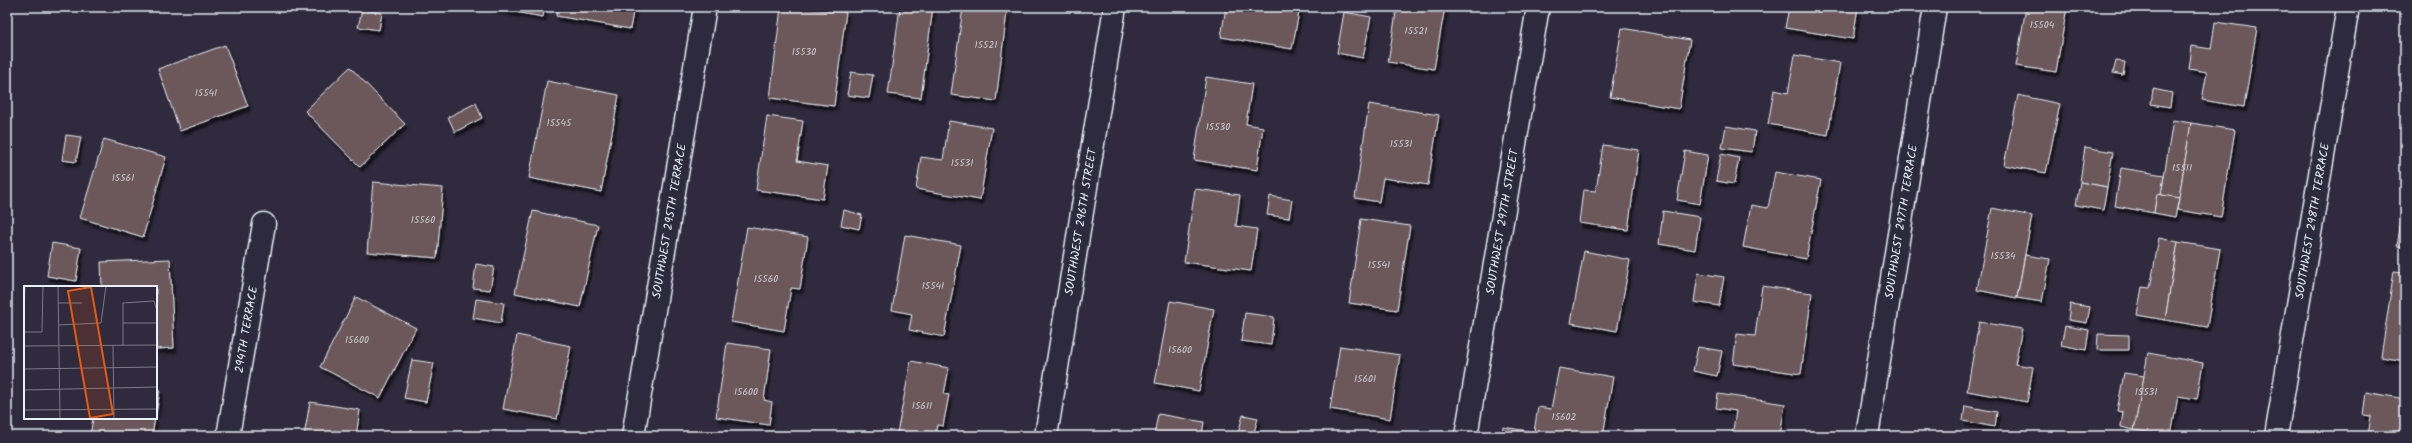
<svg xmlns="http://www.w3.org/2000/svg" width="2412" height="443" font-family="Kalam,sans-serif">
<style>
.building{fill:#6c585a;stroke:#e8f1f8;filter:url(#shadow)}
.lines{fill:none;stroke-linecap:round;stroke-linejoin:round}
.minor-casing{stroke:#e8f1f8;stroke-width:25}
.minor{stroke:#2f2a3d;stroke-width:22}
.labels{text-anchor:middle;stroke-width:3.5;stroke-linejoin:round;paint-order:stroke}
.number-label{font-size:10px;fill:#c9cbd0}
.street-label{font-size:12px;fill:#e8f1f8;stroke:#2f2a3d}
.inset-road{fill:none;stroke:#797a88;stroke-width:1}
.view{fill:#e8590c;fill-opacity:0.15;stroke:#e8590c;stroke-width:2}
.inset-edge{fill:none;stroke:#e8f1f8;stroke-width:2}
</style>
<defs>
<filter id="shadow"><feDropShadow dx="2.5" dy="4.5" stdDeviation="1" flood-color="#0009"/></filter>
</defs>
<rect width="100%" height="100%" fill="#2f2a3d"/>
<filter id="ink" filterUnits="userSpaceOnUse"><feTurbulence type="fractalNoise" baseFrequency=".025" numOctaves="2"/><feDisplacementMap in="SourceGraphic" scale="8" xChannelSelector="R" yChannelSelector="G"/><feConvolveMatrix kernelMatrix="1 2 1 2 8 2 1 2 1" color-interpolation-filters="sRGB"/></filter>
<g filter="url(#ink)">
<!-- building -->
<g class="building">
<polygon points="487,7 545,7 543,17"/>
<polygon points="558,7 634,7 630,29 556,16"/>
<polygon points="781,7 846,12 834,106 770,98"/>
<polygon points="900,7 933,7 921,98 888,94"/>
<polygon points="963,7 1007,12 996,101 951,95"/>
<polygon points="1226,7 1300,7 1292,49 1221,37"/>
<polygon points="1397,7 1445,7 1434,69 1388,62"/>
<polygon points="1789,7 1858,7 1853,39 1785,28"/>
<polygon points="2026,7 2067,7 2056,72 2016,66"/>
<polygon points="362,10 382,13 379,30 358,27"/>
<polygon points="1344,12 1371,17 1363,58 1337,53"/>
<polygon points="2215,22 2257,28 2244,107 2202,100 2207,72 2189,69 2192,46 2211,49"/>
<polygon points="1622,28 1690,40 1679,109 1610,97"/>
<polygon points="225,45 248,106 180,131 158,69"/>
<polygon points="1795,55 1840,63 1828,135 1768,124 1774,90 1788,93"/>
<polygon points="2116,61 2125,62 2123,75 2113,73"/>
<polygon points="350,67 405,124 360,167 305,111"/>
<polygon points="851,72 873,75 869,98 847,95"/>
<polygon points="1206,77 1252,84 1246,124 1263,127 1257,170 1194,160"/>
<polygon points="547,81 619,95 601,192 529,178"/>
<polygon points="2153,89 2172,93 2170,107 2151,104"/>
<polygon points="2018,95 2060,104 2046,173 2004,165"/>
<polygon points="476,103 482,118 455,132 448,117"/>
<polygon points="1369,104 1439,115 1428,185 1383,178 1379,202 1355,198"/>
<polygon points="767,116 803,121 797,161 828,166 823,199 756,190"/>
<polygon points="2173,120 2191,123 2179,198 2161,195"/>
<polygon points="949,121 992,128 980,200 916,189 921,157 943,160"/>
<polygon points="2191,123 2235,130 2221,217 2177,210"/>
<polygon points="1726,126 1755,131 1752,152 1722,148"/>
<polygon points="66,135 81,137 76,162 62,160"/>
<polygon points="104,139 166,157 143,237 80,218"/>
<polygon points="1603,145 1639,150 1628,230 1579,223 1583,190 1596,191"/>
<polygon points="2085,147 2113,152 2107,187 2080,182"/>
<polygon points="1685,151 1708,155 1700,204 1677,200"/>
<polygon points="1721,154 1739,158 1734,184 1716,181"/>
<polygon points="2121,168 2164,175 2161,195 2157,194 2154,213 2115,206"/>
<polygon points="1775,172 1821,180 1806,259 1743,247 1751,205 1768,208"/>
<polygon points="373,182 443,188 437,258 367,252"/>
<polygon points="2080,182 2107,187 2103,210 2076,205"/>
<polygon points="1195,189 1240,195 1236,226 1257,229 1251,271 1184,262"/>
<polygon points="2157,194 2179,198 2175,217 2154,213"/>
<polygon points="1270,196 1292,200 1289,218 1267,215"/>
<polygon points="2405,196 2405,247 2397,246"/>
<polygon points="1992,208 2032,216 2017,298 1977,290"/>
<polygon points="844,210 862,215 859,229 841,225"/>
<polygon points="533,211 598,225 580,307 515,293"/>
<polygon points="1663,211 1700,217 1695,250 1659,244"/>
<polygon points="1361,219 1410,226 1397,310 1349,303"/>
<polygon points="747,227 808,237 800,289 791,288 784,331 731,322"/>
<polygon points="905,235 961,245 944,337 909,330 912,314 892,310"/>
<polygon points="2159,238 2178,242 2165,320 2137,315 2142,287 2150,288"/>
<polygon points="2178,242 2220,249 2207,327 2165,320"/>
<polygon points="52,243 81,248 76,281 47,276"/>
<polygon points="1584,251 1630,260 1617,331 1571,323"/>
<polygon points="2025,255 2050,259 2042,302 2017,298"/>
<polygon points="170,259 174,348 156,349 156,287 102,287 101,262"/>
<polygon points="476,264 494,267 490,290 473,288"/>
<polygon points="2394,271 2405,272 2405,361 2381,357"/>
<polygon points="1698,273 1724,277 1719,306 1694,302"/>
<polygon points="1762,286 1812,293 1801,374 1733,364 1737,334 1755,336"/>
<polygon points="356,297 416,328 380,398 320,367"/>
<polygon points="476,299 504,303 501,323 473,318"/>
<polygon points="1170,301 1214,309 1199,391 1155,383"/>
<polygon points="2070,304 2090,307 2087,323 2068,320"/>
<polygon points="1245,313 1274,317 1271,345 1241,341"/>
<polygon points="1979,322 2022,329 2015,364 2033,367 2027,402 1967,391"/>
<polygon points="2065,326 2089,330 2086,350 2061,345"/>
<polygon points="2098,334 2129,335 2129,350 2097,350"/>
<polygon points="517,335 571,346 557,419 503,409"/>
<polygon points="727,343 771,349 764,400 772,402 769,425 716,417"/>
<polygon points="1340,346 1400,355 1390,419 1330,409"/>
<polygon points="1698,347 1722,351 1717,376 1693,371"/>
<polygon points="2148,353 2203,363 2197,399 2178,396 2171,436 2134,430"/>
<polygon points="412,360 434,363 426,402 404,398"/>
<polygon points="911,361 949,368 944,394 949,395 943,426 937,425 935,436 897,433"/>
<polygon points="1559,368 1613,377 1603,436 1502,436 1503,427 1534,432 1538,407 1551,409"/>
<polygon points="2124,373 2144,376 2134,430 2121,427 2123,412 2117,411"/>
<polygon points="156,389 160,390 156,414"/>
<polygon points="2366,392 2405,399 2405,436 2368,436 2371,416 2363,415"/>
<polygon points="1718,394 1785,404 1780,436 1732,436 1736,411 1716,408"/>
<polygon points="310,402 360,410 356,436 304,436"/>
<polygon points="1965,406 1997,412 1995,427 1963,421"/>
<polygon points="1158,414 1204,422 1202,436 1154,436"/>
<polygon points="1243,415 1258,418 1253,436 1238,434"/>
<polygon points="93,418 155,418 152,436 90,436"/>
</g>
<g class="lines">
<!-- minor casing -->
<g class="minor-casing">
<g id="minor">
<path id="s1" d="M 228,436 L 264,224"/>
<path id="s2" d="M 633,436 L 705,7"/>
<path id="s3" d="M 1046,436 L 1115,7"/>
<path id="s4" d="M 1466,436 L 1538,7"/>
<path id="s5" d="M 1867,436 L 1935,7"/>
<path id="s6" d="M 2276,436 L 2348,7"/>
</g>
</g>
<!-- minor -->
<use href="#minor" class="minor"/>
</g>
</g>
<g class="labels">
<!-- number labels -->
<g class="number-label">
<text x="2042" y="28">15504</text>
<text x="1416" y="34">15521</text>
<text x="986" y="48">15521</text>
<text x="804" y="55">15530</text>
<text x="206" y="96">15541</text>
<text x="559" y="126">15545</text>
<text x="1218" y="130">15530</text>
<text x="1401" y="147">15531</text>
<text x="962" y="166">15531</text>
<text x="2182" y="171">15511</text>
<text x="123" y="181">15561</text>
<text x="423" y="223">15560</text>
<text x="2003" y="259">15534</text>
<text x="1379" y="268">15541</text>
<text x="766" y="282">15560</text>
<text x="933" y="289">15541</text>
<text x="357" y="343">15600</text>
<text x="1180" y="353">15600</text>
<text x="1365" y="382">15601</text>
<text x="746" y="395">15600</text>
<text x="2146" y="395">15531</text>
<text x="922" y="409">15611</text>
<text x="1564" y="420">15602</text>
</g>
<!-- street labels -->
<g class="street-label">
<text dy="4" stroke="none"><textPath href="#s4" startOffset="217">SOUTHWEST 297TH STREET</textPath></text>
<text dy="4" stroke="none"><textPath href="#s2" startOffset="218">SOUTHWEST 295TH TERRACE</textPath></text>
<text dy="4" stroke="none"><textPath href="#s3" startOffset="217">SOUTHWEST 296TH STREET</textPath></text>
<text dy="4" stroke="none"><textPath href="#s5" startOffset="217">SOUTHWEST 297TH TERRACE</textPath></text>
<text dy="4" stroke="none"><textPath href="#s6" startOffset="218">SOUTHWEST 298TH TERRACE</textPath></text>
<text dy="4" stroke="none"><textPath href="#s1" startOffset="108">294TH TERRACE</textPath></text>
</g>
</g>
<!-- overview -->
<g transform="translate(24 286)">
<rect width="133" height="133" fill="#2f2a3d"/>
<path class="inset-road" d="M 34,0 L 36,133M 34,17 L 58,17M 0,29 L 1,0M 99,37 L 133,37M 34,39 L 77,37 L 82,0M 0,46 L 18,46 L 19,0M 99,59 L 99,17 L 130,15 L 133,25M 0,60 L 133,59M 89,60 L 90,133M 0,83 L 133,81M 0,104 L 133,101M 0,124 L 133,123"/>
<path class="view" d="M 67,1 L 89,128 L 66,132 L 44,5 Z"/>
<rect width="133" height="133" class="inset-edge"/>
</g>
<!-- margin -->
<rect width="2412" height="443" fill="none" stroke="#2f2a3d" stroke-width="24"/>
<rect x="12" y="12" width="2388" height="419" fill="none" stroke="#e8f1f8" stroke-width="1.5" filter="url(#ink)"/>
</svg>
